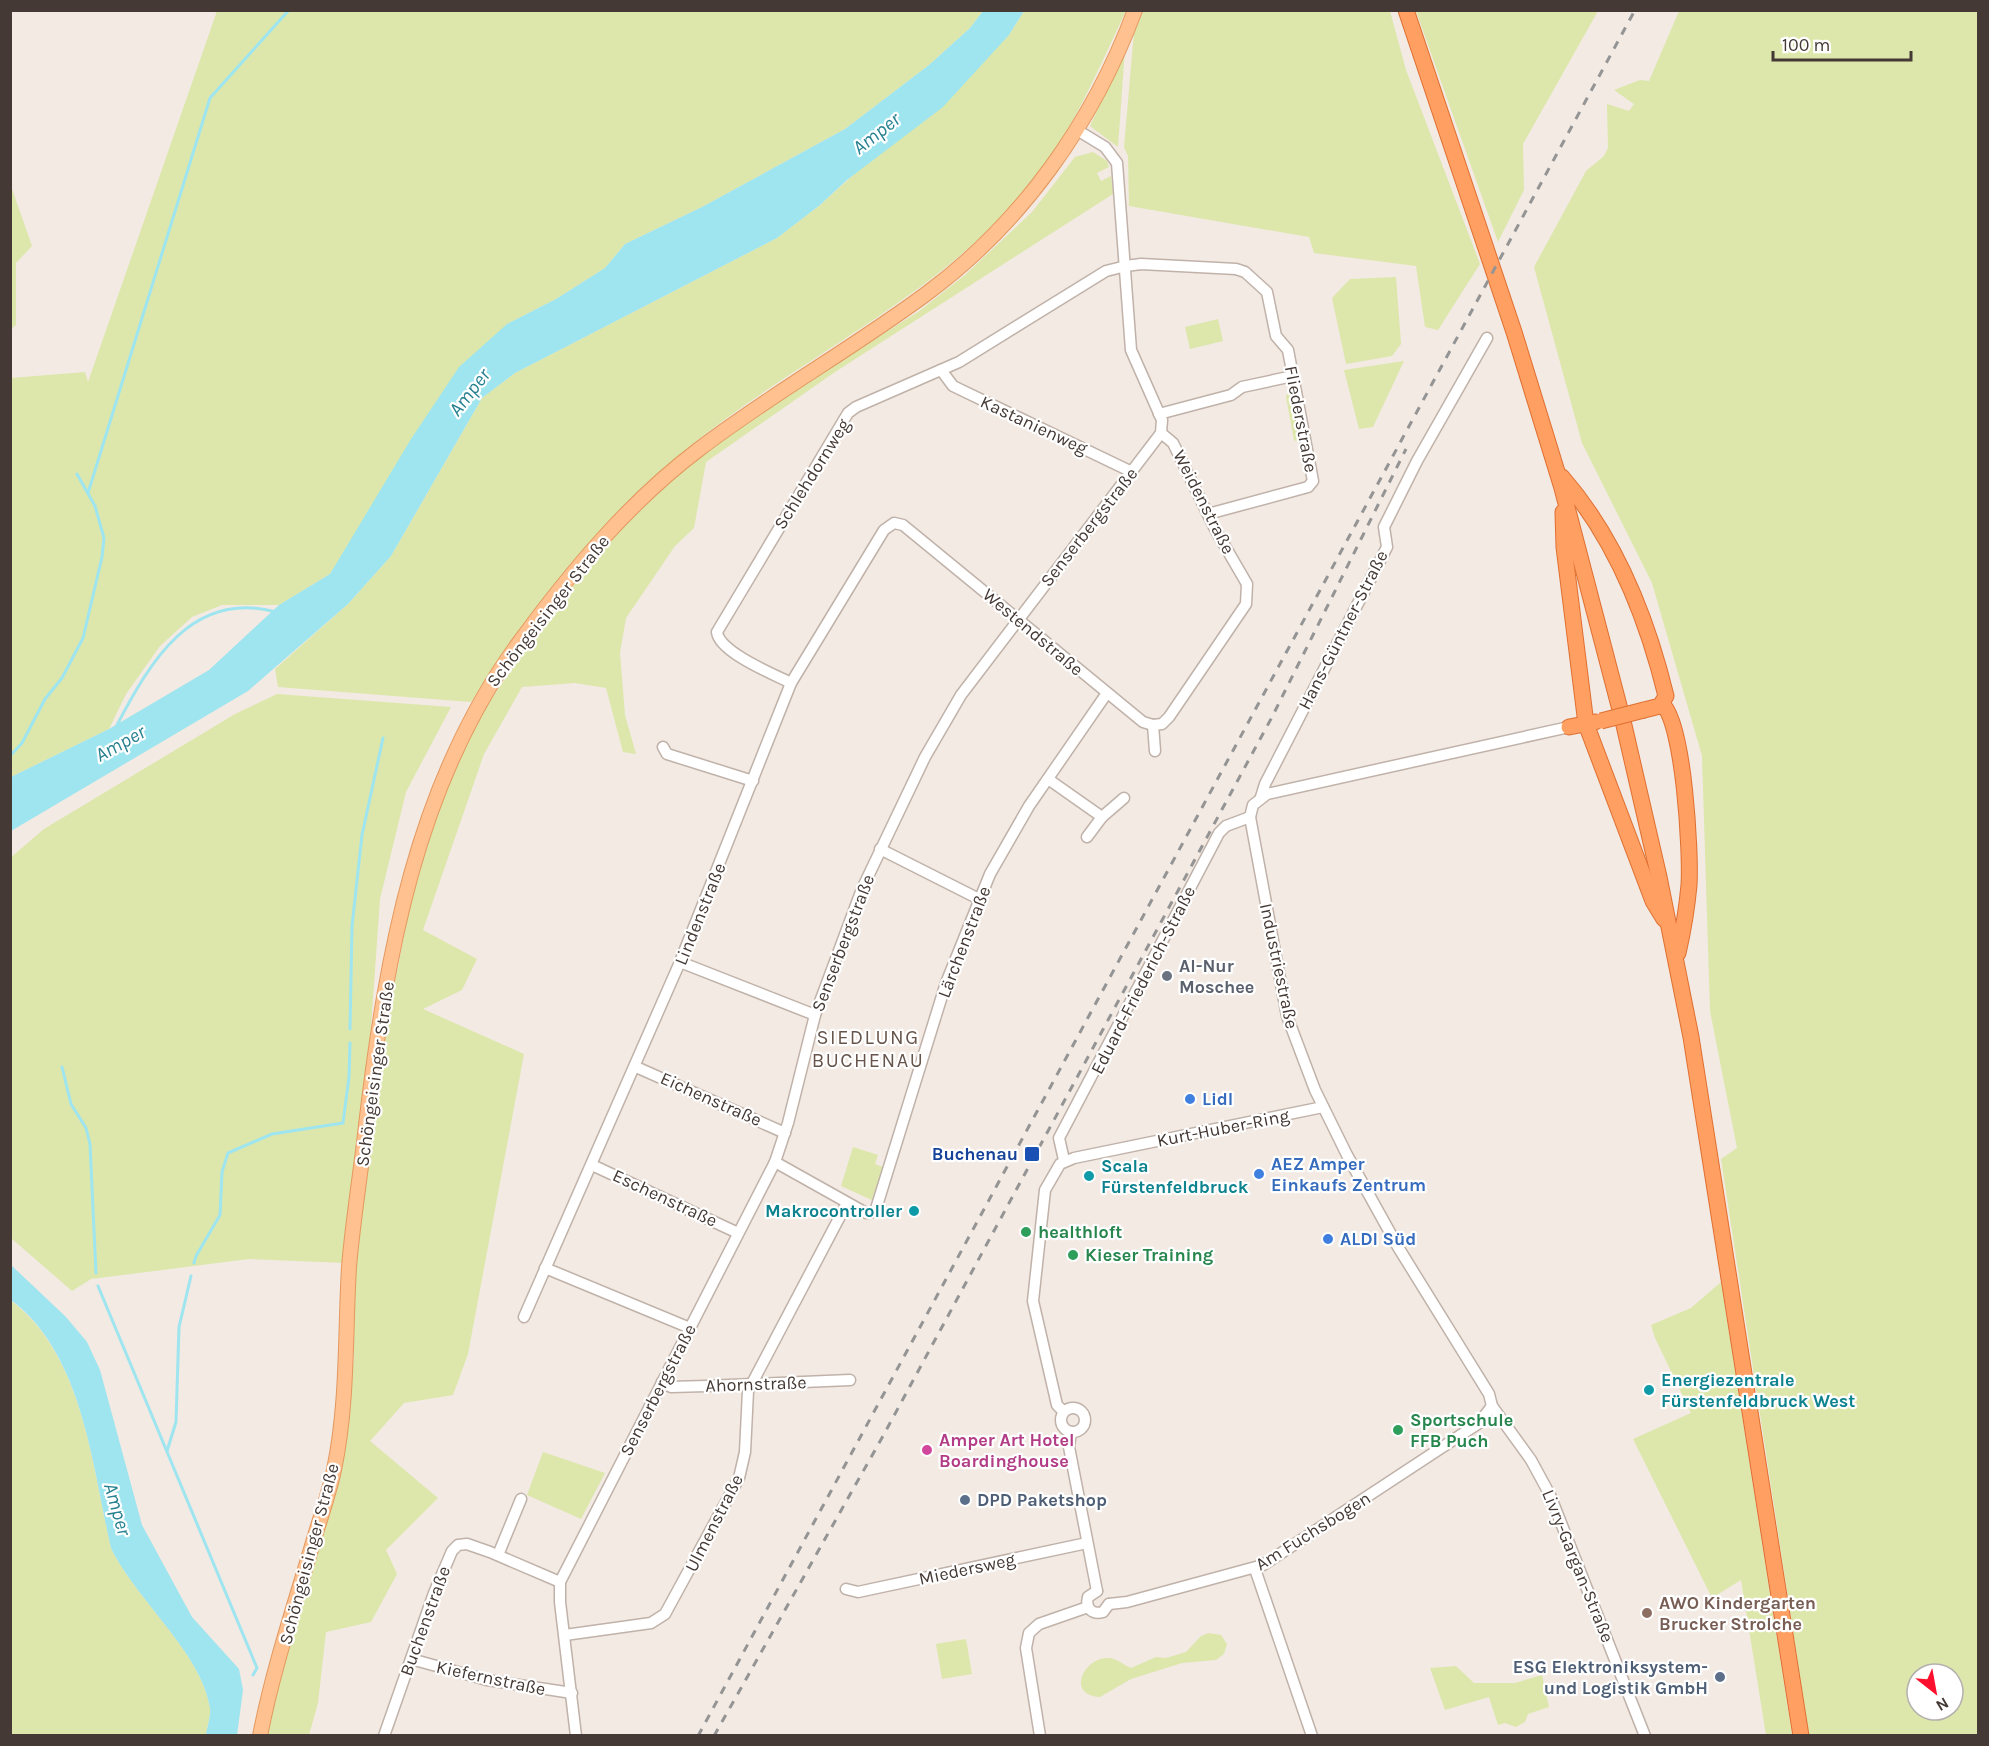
<svg xmlns="http://www.w3.org/2000/svg" width="1989" height="1746" font-family="Karla,sans-serif">
<style>
.green{fill:#dde7ab;fill-rule:evenodd}
.water{fill:#9ee5f0}
.lines{fill:none;stroke-linecap:round;stroke-linejoin:round}
.stream{stroke:#9ee5f0;stroke-width:3}
.minor-casing{stroke:#c0b2a9;stroke-width:13}
.major-casing{stroke:#e4985f;stroke-width:16}
.highway-casing{stroke:#df6f31;stroke-width:17}
.minor{stroke:#fff;stroke-width:10}
.major{stroke:#ffc18f;stroke-width:14}
.highway{stroke:#ff9f61;stroke-width:15}
.rail{stroke:#949494;stroke-width:3;stroke-dasharray:8 8;stroke-linecap:butt}
.highway-bridge-casing{stroke:#df6f31;stroke-width:17;stroke-linecap:butt}
.highway-bridge{stroke:#ff9f61;stroke-width:15}
.worship-dot{fill:#6b7280;stroke:#fff;stroke-width:2}
.shop-dot{fill:#3f7fe0;stroke:#fff;stroke-width:2}
.transit-dot{fill:#1a4fb4;stroke:#fff;stroke-width:2}
.culture-dot{fill:#0f9aa8;stroke:#fff;stroke-width:2}
.leisure-dot{fill:#2e9e5b;stroke:#fff;stroke-width:2}
.hotel-dot{fill:#d1479c;stroke:#fff;stroke-width:2}
.service-dot{fill:#5c6f8a;stroke:#fff;stroke-width:2}
.education-dot{fill:#8d6e63;stroke:#fff;stroke-width:2}
.labels{text-anchor:middle;stroke-width:4.5;stroke-linejoin:round;paint-order:stroke}
.street-label{font-size:18px;fill:#443934;stroke:#fff}
.worship-label{font-size:18px;font-weight:bold;fill:#5b616d;stroke:#fff;text-anchor:start}
.shop-label{font-size:18px;font-weight:bold;fill:#366cbe;stroke:#fff;text-anchor:start}
.transit-label{font-size:18px;font-weight:bold;fill:#164399;stroke:#fff;text-anchor:end}
.culture-label{font-size:18px;font-weight:bold;fill:#0d838f;stroke:#fff;text-anchor:start}
.leisure-label{font-size:18px;font-weight:bold;fill:#27864d;stroke:#fff;text-anchor:start}
.hotel-label{font-size:18px;font-weight:bold;fill:#b23c85;stroke:#fff;text-anchor:start}
.service-label{font-size:18px;font-weight:bold;fill:#4e5e75;stroke:#fff;text-anchor:start}
.education-label{font-size:18px;font-weight:bold;fill:#785e54;stroke:#fff;text-anchor:start}
.water-label{font-size:20px;font-style:italic;fill:#278190;stroke:#fff}
.neighbourhood-label{font-size:20px;letter-spacing:1.5px;fill:#67544b;stroke:#fff}
</style>
<rect width="100%" height="100%" fill="#f2eae3"/>
<!-- green -->
<g class="green">
<polygon points="1143,10 1390,11 1406,70 1480,264 1438,330 1425,327 1416,266 1314,253 1309,237 1129,206 1128,156 1124,147 1134,32"/>
<polygon points="217,11 983,11 970,28 929,65 845,129 702,207 625,244 605,268 556,299 507,324 330,574 279,605 222,605 192,617 160,646 126,694 109,729 11,777 11,378 85,372 88,382"/>
<path d="M 1024,11 L 1126,11 C 1095,76 1067,145 1018,200 C 923,305 792,362 684,451 C 598,522 533,611 471,702 L 278,687 L 275,669 L 348,604 L 391,556 L 482,398 L 515,373 L 777,238 L 820,205 L 1009,35 Z"/>
<polygon points="1416,11 1598,11 1523,144 1524,190 1498,242"/>
<path d="M 1679,11 L 1978,11 L 1978,1735 L 1809,1735 L 1721,1159 L 1737,1148 L 1710,1011 L 1702,756 L 1652,583 L 1582,443 L 1534,267 L 1586,171 L 1604,156 L 1608,148 L 1607,104 L 1629,111 L 1634,104 L 1614,90 L 1640,80 L 1649,81 ZM 1917,1674 L 1953,1674 L 1953,1710 L 1917,1710 Z"/>
<polygon points="1125,49 1118,147 1090,126"/>
<polygon points="1093,152 1107,161 1109,167 1097,173 1101,181 1111,176 1113,194 835,372 706,462 694,528 675,546 626,618 620,653 625,715 636,754 623,752 606,688 575,683 522,687 484,754 423,930 477,959 462,990 423,1009 524,1054 468,1354 453,1395 404,1403 370,1441 438,1498 386,1550 397,1574 371,1622 326,1632 318,1703 309,1735 264,1736 339,1468 354,1360 354,1267 382,1047 410,906 440,802 482,712 556,606 626,523 696,459 778,400 918,312 965,275 1032,212 1075,157"/>
<polygon points="11,186 32,246 16,263 16,325 11,329"/>
<polygon points="1396,277 1401,344 1392,356 1346,364 1332,298 1350,279"/>
<polygon points="1218,319 1223,341 1190,349 1185,327"/>
<polygon points="1404,361 1373,427 1359,429 1344,370"/>
<polygon points="1288,393 1293,393 1300,443 1294,440 1286,397"/>
<polygon points="277,694 451,707 406,792 380,899 370,1041 345,1263 249,1259 91,1279 72,1291 11,1238 10,858 44,829 235,714"/>
<polygon points="853,1147 878,1155 875,1164 883,1167 872,1200 841,1186"/>
<polygon points="1721,1282 1792,1735 1766,1735 1741,1580 1712,1598 1633,1439 1691,1413 1655,1338 1651,1325 1691,1308"/>
<path d="M 10,1300 C 83,1354 92,1465 111,1548 C 136,1600 202,1653 210,1708 C 211,1716 207,1727 206,1735 L 11,1735 Z"/>
<polygon points="543,1452 605,1473 581,1519 527,1495"/>
<path d="M 1209,1633 L 1221,1635 L 1227,1644 L 1224,1654 L 1216,1660 L 1182,1663 L 1131,1679 L 1100,1697 C 1063,1695 1087,1651 1114,1659 C 1120,1661 1125,1666 1131,1668 L 1156,1657 L 1166,1658 L 1186,1652 L 1201,1636 Z"/>
<polygon points="966,1639 972,1674 942,1679 936,1644"/>
<polygon points="1456,1666 1474,1683 1515,1683 1542,1675 1549,1707 1528,1714 1525,1722 1516,1727 1505,1723 1498,1725 1489,1697 1445,1710 1430,1668"/>
</g>
<!-- water -->
<g class="water">
<polygon points="983,11 1024,11 1009,35 943,107 847,180 820,205 777,238 515,373 482,398 391,556 348,604 248,691 11,831 11,777 109,729 209,670 279,605 330,574 411,439 459,367 507,324 556,299 605,268 625,244 702,207 845,129 929,65 970,28"/>
<path d="M 11,1265 L 66,1317 L 87,1342 L 100,1370 L 142,1525 L 192,1617 L 239,1669 L 243,1690 L 237,1735 L 206,1735 C 207,1727 211,1716 210,1708 C 202,1653 136,1600 111,1548 C 92,1465 83,1354 11,1300 Z"/>
</g>
<g class="lines">
<!-- stream -->
<g class="stream">
<polyline points="88,493 210,98 289,10"/>
<path d="M 117,725 C 150,662 192,589 276,612"/>
<polyline points="10,756 22,743 45,699 62,678 83,638 102,557 104,538 95,506 77,474"/>
<polyline points="350,1029 352,926 362,835 383,738"/>
<polyline points="62,1067 71,1104 86,1128 90,1144 96,1273"/>
<polyline points="194,1263 196,1256 220,1215 222,1172 228,1153 272,1134 343,1123 349,1077 350,1043"/>
<polyline points="98,1286 257,1668 253,1675"/>
<polyline points="167,1451 176,1422 179,1327 191,1276"/>
</g>
<!-- minor casing -->
<g class="minor-casing">
<g id="minor">
<polyline points="941,370 953,386 1132,472"/>
<polyline points="1159,414 1231,395 1242,387 1293,376"/>
<path d="M 791,683 C 773,674 719,652 717,632 L 848,413 L 856,407 L 959,362 L 1106,271 L 1126,266 L 1141,264 L 1236,269 L 1245,272 L 1267,292 L 1276,336 L 1288,350 L 1313,481 L 1308,487 L 1208,514"/>
<polyline points="1153,725 1162,724 1169,717 1246,604 1247,584 1215,529 1173,443 1161,433"/>
<polyline points="1153,725 1155,751"/>
<polyline points="1569,727 1267,794 1253,805 1250,817 1287,1016 1315,1090 1347,1155 1398,1247 1489,1394 1492,1406 1531,1460 1550,1495 1645,1736"/>
<polyline points="663,747 667,754 753,781"/>
<polyline points="1048,779 1102,817 1124,798"/>
<polyline points="1261,797 1265,784 1387,547 1384,527 1417,461 1487,338"/>
<polyline points="1087,837 1102,817"/>
<polyline points="880,849 979,899"/>
<polyline points="680,962 815,1015"/>
<polyline points="636,1067 785,1133"/>
<polyline points="1064,1160 1059,1138 1219,833 1226,826 1250,817"/>
<polyline points="775,1162 866,1213 875,1212 946,983 990,874 1029,806 1107,693"/>
<polyline points="592,1165 738,1233"/>
<polyline points="545,1268 690,1328"/>
<polyline points="524,1317 680,962 791,683 884,530 894,523 903,525 1143,722 1153,725"/>
<polyline points="662,1382 671,1387 706,1386 850,1380"/>
<circle cx="1073" cy="1420" r="12"/>
<polyline points="1063,1411 1057,1405 1033,1301 1045,1190 1060,1164 1074,1158 1323,1107"/>
<polyline points="1071,1432 1069,1447 1097,1591"/>
<polyline points="498,1555 521,1499"/>
<polyline points="1255,1569 1312,1736"/>
<polyline points="846,1589 858,1592 1087,1543"/>
<path d="M 1097,1591 L 1088,1597 C 1085,1608 1092,1615 1103,1612 L 1109,1604"/>
<polyline points="1109,1604 1127,1602 1263,1565 1479,1423 1492,1406"/>
<polyline points="565,1635 651,1623 665,1614 739,1478 745,1452 748,1391 847,1203"/>
<polyline points="411,1659 487,1680 572,1693"/>
<polyline points="384,1736 434,1593 452,1551 458,1545 467,1544 490,1552 560,1582"/>
<polyline points="576,1736 560,1602 560,1582 775,1162 788,1123 815,1015 862,889 925,757 961,695 1161,433 1162,420 1131,350 1117,163 1105,147 1077,130"/>
<polyline points="1040,1736 1026,1648 1029,1633 1039,1624 1088,1607"/>
</g>
</g>
<!-- major casing -->
<g class="major-casing">
<path id="major" d="M 260,1736 C 273,1669 295,1604 314,1539 C 321,1516 329,1493 334,1470 C 348,1403 345,1335 349,1267 C 353,1219 361,1172 366,1125 C 386,956 416,784 518,644 C 570,573 628,503 698,450 C 771,394 852,349 926,294 C 1022,223 1093,123 1135,10"/>
</g>
<!-- highway casing -->
<g class="highway-casing">
<g id="highway">
<polyline points="1406,10 1514,332 1562,488 1623,721 1659,877 1691,1037 1801,1736"/>
<path d="M 1562,477 C 1616,539 1647,618 1666,696 L 1660,706 L 1644,710"/>
<polyline points="1563,512 1564,547 1586,724 1653,901 1664,919"/>
<path d="M 1662,704 C 1684,722 1691,854 1689,885 C 1687,908 1683,931 1678,953"/>
<polyline points="1569,727 1595,722"/>
</g>
</g>
<!-- minor -->
<use href="#minor" class="minor"/>
<!-- major -->
<use href="#major" class="major"/>
<!-- highway -->
<use href="#highway" class="highway"/>
<!-- rail -->
<g class="rail">
<polyline points="698,1736 1635,10"/>
<polyline points="714,1736 883,1436 1272,717 1406,449"/>
</g>
<!-- highway-bridge casing -->
<g class="highway-bridge-casing">
<polyline id="highway-bridge" points="1601,721 1644,710"/>
</g>
<!-- highway-bridge -->
<use href="#highway-bridge" class="highway-bridge"/>
</g>
<!-- markers -->
<circle class="worship-dot" cx="1167" cy="976" r="6"/>
<g class="shop-dot">
<circle cx="1190" cy="1099" r="6"/>
<circle cx="1259" cy="1174" r="6"/>
<circle cx="1328" cy="1239" r="6"/>
</g>
<rect class="transit-dot" x="1024" y="1146" width="16" height="16" rx="3"/>
<g class="culture-dot">
<circle cx="1089" cy="1176" r="6"/>
<circle cx="914" cy="1211" r="6"/>
<circle cx="1649" cy="1390" r="6"/>
</g>
<g class="leisure-dot">
<circle cx="1026" cy="1232" r="6"/>
<circle cx="1073" cy="1255" r="6"/>
<circle cx="1398" cy="1430" r="6"/>
</g>
<circle class="hotel-dot" cx="927" cy="1450" r="6"/>
<g class="service-dot">
<circle cx="965" cy="1500" r="6"/>
<circle cx="1720" cy="1677" r="6"/>
</g>
<circle class="education-dot" cx="1647" cy="1613" r="6"/>
<g class="labels">
<!-- street labels -->
<g class="street-label">
<text transform="translate(1301 419) rotate(79)" y="6">Fliederstraße</text>
<text transform="translate(1034 425) rotate(25)" y="6">Kastanienweg</text>
<text transform="translate(812 474) rotate(-58)" y="6">Schlehdornweg</text>
<text transform="translate(1204 502) rotate(63)" y="6">Weidenstraße</text>
<text transform="translate(1089 527) rotate(-52)" y="6">Senserbergstraße</text>
<text transform="translate(548 611) rotate(-52)" y="6">Schöngeisinger Straße</text>
<text transform="translate(1343 630) rotate(-63)" y="6">Hans-Güntner-Straße</text>
<text transform="translate(1033 632) rotate(40)" y="6">Westendstraße</text>
<text transform="translate(700 914) rotate(-68)" y="6">Lindenstraße</text>
<text transform="translate(964 942) rotate(-69)" y="6">Lärchenstraße</text>
<text transform="translate(843 943) rotate(-69)" y="6">Senserbergstraße</text>
<text transform="translate(1279 966) rotate(78)" y="6">Industriestraße</text>
<text transform="translate(1143 980) rotate(-63)" y="6">Eduard-Friederich-Straße</text>
<text transform="translate(375 1074) rotate(-82)" y="6">Schöngeisinger Straße</text>
<text transform="translate(711 1099) rotate(24)" y="6">Eichenstraße</text>
<text transform="translate(1223 1128) rotate(-11)" y="6">Kurt-Huber-Ring</text>
<text transform="translate(665 1198) rotate(25)" y="6">Eschenstraße</text>
<text transform="translate(756 1384) rotate(-2)" y="6">Ahornstraße</text>
<text transform="translate(658 1390) rotate(-63)" y="6">Senserbergstraße</text>
<text transform="translate(714 1523) rotate(-63)" y="6">Ulmenstraße</text>
<text transform="translate(1313 1531) rotate(-32)" y="6">Am Fuchsbogen</text>
<text transform="translate(309 1554) rotate(-75)" y="6">Schöngeisinger Straße</text>
<text transform="translate(1578 1566) rotate(68)" y="6">Livry-Gargan-Straße</text>
<text transform="translate(967 1569) rotate(-12)" y="6">Miedersweg</text>
<text transform="translate(425 1621) rotate(-70)" y="6">Buchenstraße</text>
<text transform="translate(491 1678) rotate(12)" y="6">Kiefernstraße</text>
</g>
<!-- worship labels -->
<g class="worship-label">
<text x="1179" y="972">Al-Nur<tspan x="1179" dy="21">Moschee</tspan></text>
</g>
<!-- shop labels -->
<g class="shop-label">
<text x="1202" y="1105">Lidl</text>
<text x="1271" y="1170">AEZ Amper<tspan x="1271" dy="21">Einkaufs Zentrum</tspan></text>
<text x="1340" y="1245">ALDI Süd</text>
</g>
<!-- transit labels -->
<g class="transit-label">
<text x="1018" y="1160">Buchenau</text>
</g>
<!-- culture labels -->
<g class="culture-label">
<text x="1101" y="1172">Scala<tspan x="1101" dy="21">Fürstenfeldbruck</tspan></text>
<text x="902" y="1217" text-anchor="end">Makrocontroller</text>
<text x="1661" y="1386">Energiezentrale<tspan x="1661" dy="21">Fürstenfeldbruck West</tspan></text>
</g>
<!-- leisure labels -->
<g class="leisure-label">
<text x="1038" y="1238">healthloft</text>
<text x="1085" y="1261">Kieser Training</text>
<text x="1410" y="1426">Sportschule<tspan x="1410" dy="21">FFB Puch</tspan></text>
</g>
<!-- hotel labels -->
<g class="hotel-label">
<text x="939" y="1446">Amper Art Hotel<tspan x="939" dy="21">Boardinghouse</tspan></text>
</g>
<!-- service labels -->
<g class="service-label">
<text x="977" y="1506">DPD Paketshop</text>
<text x="1708" y="1673" text-anchor="end">ESG Elektroniksystem-<tspan x="1708" dy="21">und Logistik GmbH</tspan></text>
</g>
<!-- education labels -->
<g class="education-label">
<text x="1659" y="1609">AWO Kindergarten<tspan x="1659" dy="21">Brucker Strolche</tspan></text>
</g>
<!-- water labels -->
<g class="water-label">
<text transform="translate(876 133) rotate(-38)" y="7">Amper</text>
<text transform="translate(469 392) rotate(-52)" y="7">Amper</text>
<text transform="translate(120 743) rotate(-29)" y="7">Amper</text>
<text transform="translate(118 1509) rotate(74)" y="7">Amper</text>
</g>
<!-- neighbourhood labels -->
<g class="neighbourhood-label">
<text x="868" y="1044">SIEDLUNG<tspan x="868" dy="23">BUCHENAU</tspan></text>
</g>
</g>
<!-- border -->
<rect width="1989" height="1746" fill="none" stroke="#443934" stroke-width="24"/>
<!-- north arrow -->
<g transform="translate(1935 1692) rotate(149)"><circle r="28" fill="#ffffff" stroke="#b4b0ae" stroke-width="1.5"/>
<path d="M0-4.5L10 22L0 15L-10 22Z" fill="#fc102e"/>
<text y="-9" font-size="16" font-weight="bold" text-anchor="middle" fill="#443934">N</text>
</g>
<!-- scale -->
<path d="M1773 51v9h138v-9" fill="none" stroke="#443934" stroke-width="3"/>
<text x="1782" y="51" font-size="18" fill="#443934" stroke="#ffffff" stroke-width="4.5" paint-order="stroke">100 m</text>
</svg>
